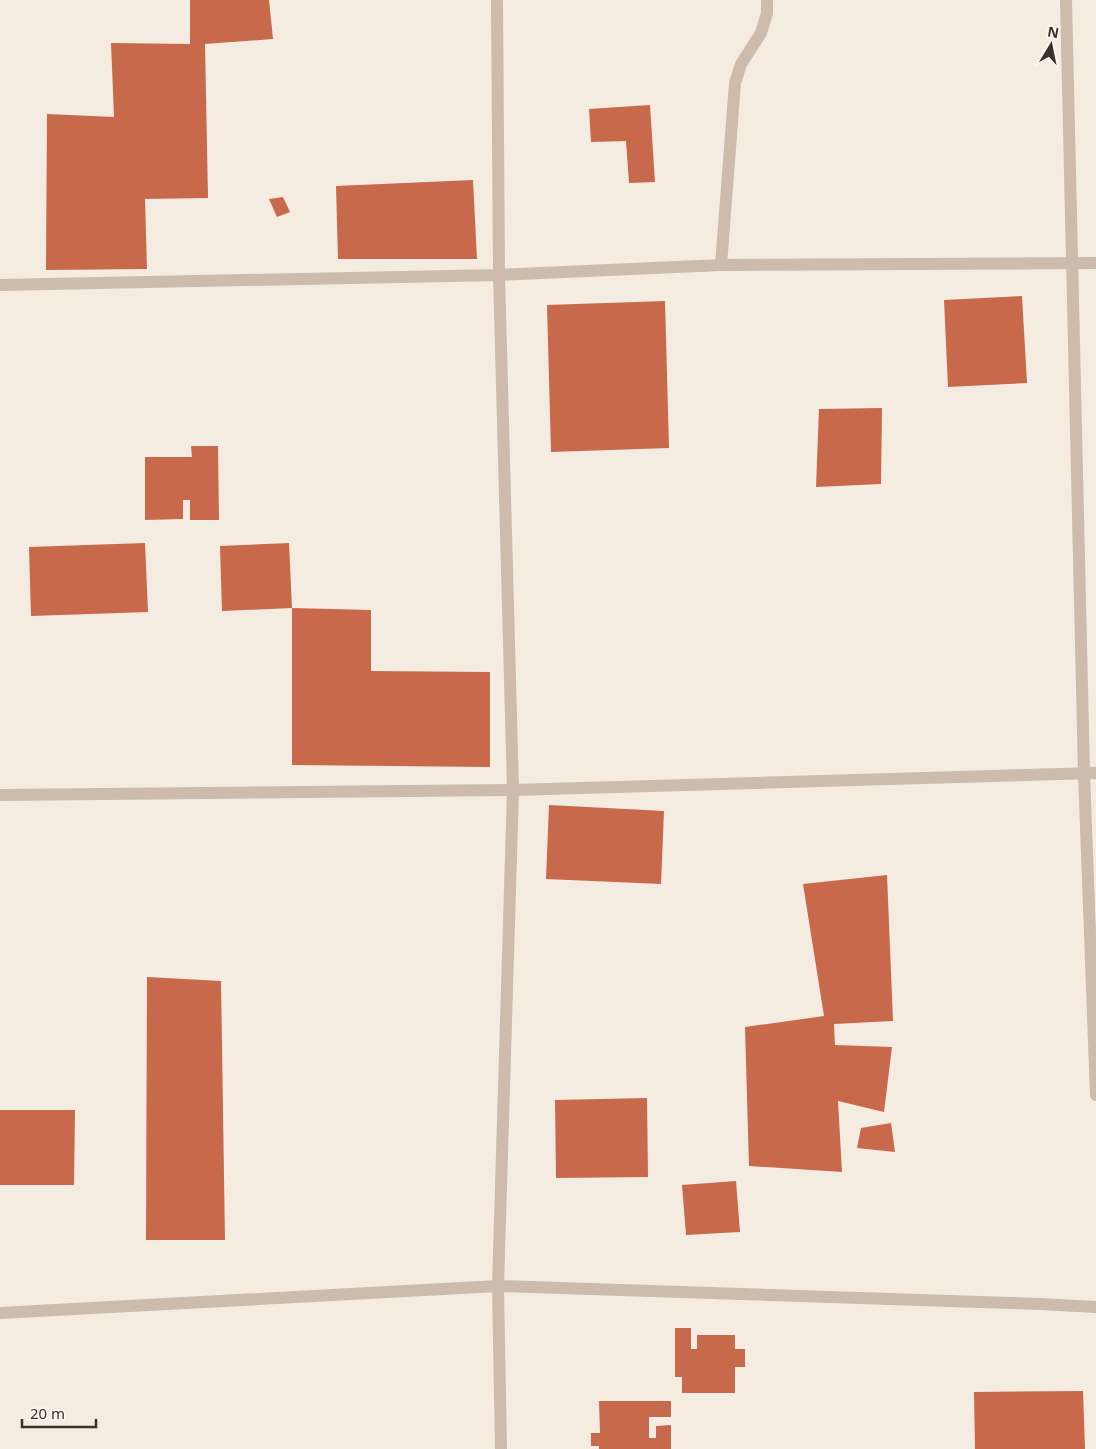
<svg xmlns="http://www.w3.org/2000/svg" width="1096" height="1449" font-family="'Noto Sans',sans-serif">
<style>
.building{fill:#c8694b}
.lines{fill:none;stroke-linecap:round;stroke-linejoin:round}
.minor{stroke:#cdbbac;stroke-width:12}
</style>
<rect width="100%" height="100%" fill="#f4ebe1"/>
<!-- building -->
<g class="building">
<polygon points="190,0 269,0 273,39 205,44 208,198 145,199 147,269 46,270 47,114 114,117 111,43 190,44"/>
<polygon points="650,105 655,182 629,183 626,141 591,142 589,109"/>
<polygon points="473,180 477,259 338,259 336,186"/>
<polygon points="283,197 290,212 277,217 269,199"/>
<polygon points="1022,296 1027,383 948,387 944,300"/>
<polygon points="665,301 669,448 551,452 547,305"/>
<polygon points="882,408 881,484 816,487 819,409"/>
<polygon points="191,446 218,446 219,520 190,520 190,500 183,500 183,519 145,520 145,457 192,457"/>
<polygon points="145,543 148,612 31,616 29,547"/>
<polygon points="289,543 292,608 222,611 220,546"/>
<polygon points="292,608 371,610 371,671 490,672 490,767 292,765"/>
<polygon points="549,805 664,811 661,884 546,879"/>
<polygon points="887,875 893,1021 834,1024 835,1045 892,1047 884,1112 838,1101 842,1172 749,1166 745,1027 824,1016 803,884"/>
<polygon points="147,977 221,981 225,1240 146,1240"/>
<polygon points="647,1098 648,1177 556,1178 555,1100"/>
<polygon points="0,1110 75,1110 74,1185 0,1185"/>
<polygon points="891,1123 895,1152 857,1148 861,1128"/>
<polygon points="736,1181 740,1232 686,1235 682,1185"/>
<polygon points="675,1328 691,1328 691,1349 697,1349 697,1335 735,1335 735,1349 745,1349 745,1367 735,1367 735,1393 682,1393 682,1377 675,1377"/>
<polygon points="1083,1391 1085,1449 975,1449 974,1392"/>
<polygon points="599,1401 671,1401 671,1417 649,1417 649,1438 656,1438 656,1426 671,1425 671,1449 599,1449 599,1446 591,1446 591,1433 600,1433"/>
</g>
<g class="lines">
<!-- minor -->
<g class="minor">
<polyline points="497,0 499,275 513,790 498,1286 501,1449"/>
<polyline points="1066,0 1084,773 1096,1095"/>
<polyline points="721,265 735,83 741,64 761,33 767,13 767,0"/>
<polyline points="0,285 499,275 721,265 1096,263"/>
<polyline points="0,795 513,790 1096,773"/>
<polyline points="0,1313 498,1286 1040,1304 1096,1307"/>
</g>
</g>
<!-- north arrow -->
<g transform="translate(1051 45) rotate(10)" stroke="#fbf5ee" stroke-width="4" paint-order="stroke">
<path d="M0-4L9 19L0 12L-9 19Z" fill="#3b302b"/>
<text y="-8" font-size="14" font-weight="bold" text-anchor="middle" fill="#3b302b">N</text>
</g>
<!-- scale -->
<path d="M22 1419v8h74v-8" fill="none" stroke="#3b302b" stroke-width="2.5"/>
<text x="30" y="1419" font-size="15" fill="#3b302b" stroke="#fbf5ee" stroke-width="4" paint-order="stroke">20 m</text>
</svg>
